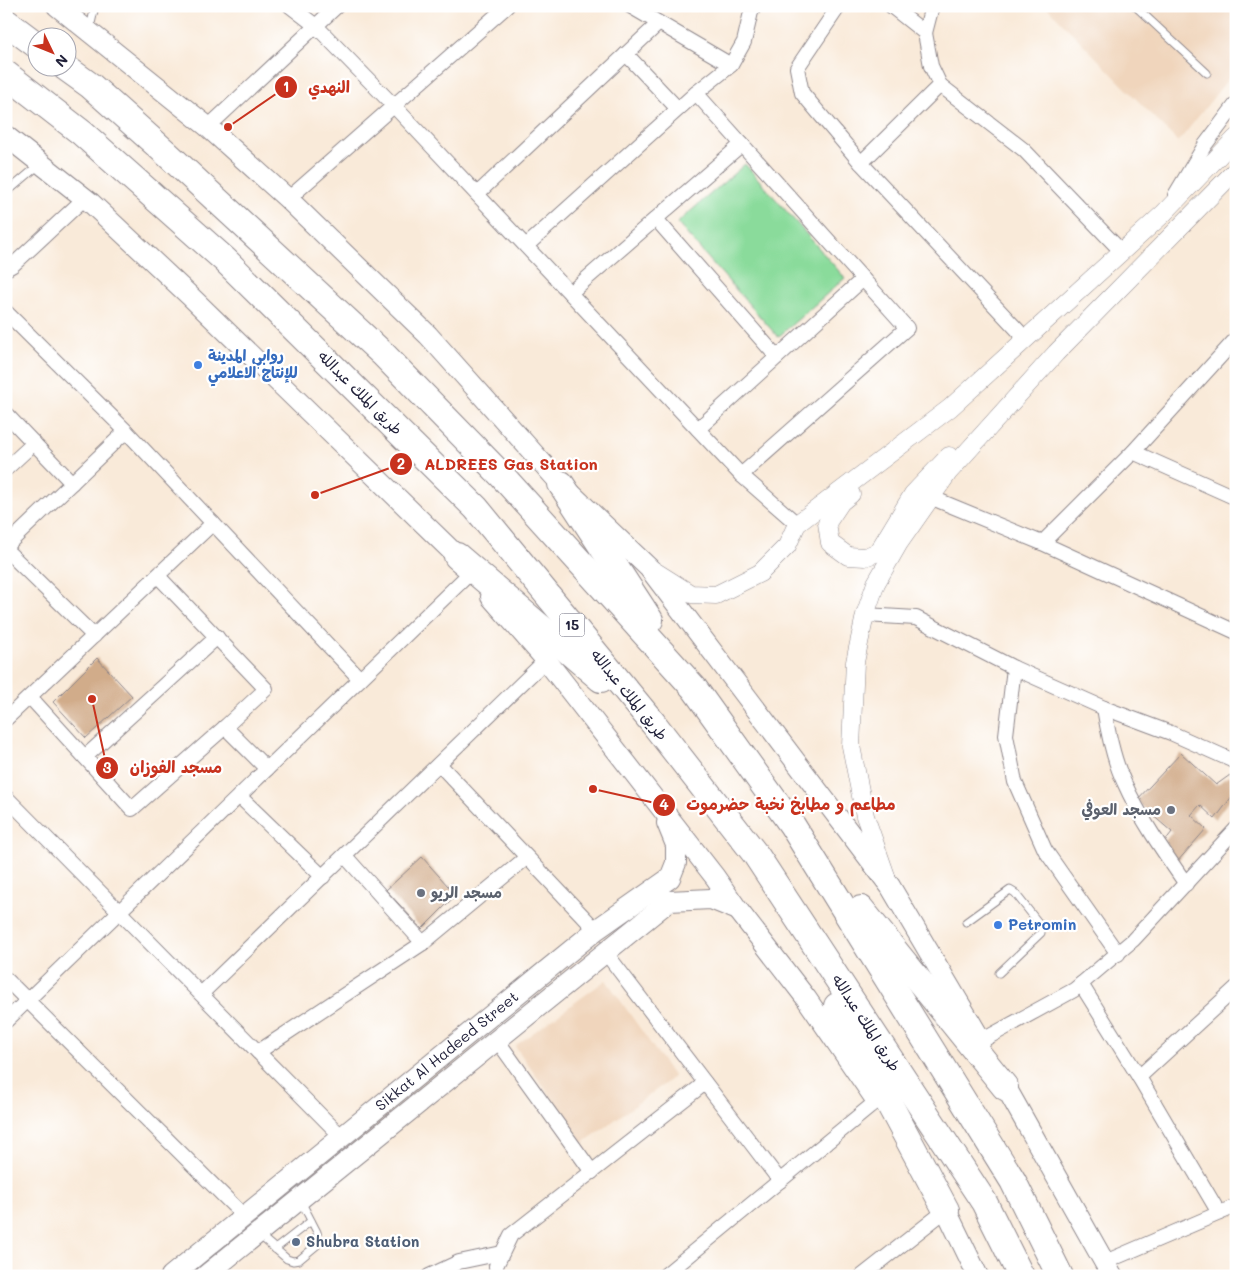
<svg xmlns="http://www.w3.org/2000/svg" width="1242" height="1282" font-family="Mali,'Playpen Sans Arabic',sans-serif">
<style>
.built{fill:#f0d5bc}
.green{fill:#8adb9b;stroke:#567e6b}
.building{fill:#d1ac8a}
.lines{fill:none;stroke-linecap:round;stroke-linejoin:round}
.service-casing{stroke:#8e868a;stroke-width:9}
.minor-casing{stroke:#8e868a;stroke-width:16}
.tertiary-casing{stroke:#8e868a;stroke-width:19}
.secondary-casing{stroke:#8e868a;stroke-width:22}
.motorway-casing{stroke:#8e868a;stroke-width:28}
.service{stroke:#fff;stroke-width:7}
.minor{stroke:#fff;stroke-width:14}
.tertiary{stroke:#fff;stroke-width:18}
.secondary{stroke:#fff;stroke-width:20}
.motorway{stroke:#fff;stroke-width:26}
.shop-dot{fill:#3f7fe0;stroke:#fff;stroke-width:2}
.worship-dot{fill:#6b7280;stroke:#fff;stroke-width:2}
.service-dot{fill:#5c6f8a;stroke:#fff;stroke-width:2}
.labels{text-anchor:middle;stroke-width:4.5;stroke-linejoin:round;paint-order:stroke}
.shield{fill:#fff;stroke:#646476;stroke-width:1}
.shield-label{font-size:14px;font-weight:bold;fill:#22223b}
.shop-label{font-size:15px;font-weight:bold;fill:#366cbe;stroke:#fff;text-anchor:start}
.street-label{font-size:15px;fill:#22223b;stroke:#fff}
.worship-label{font-size:15px;font-weight:bold;fill:#5b616d;stroke:#fff;text-anchor:end}
.service-label{font-size:15px;font-weight:bold;fill:#4e5e75;stroke:#fff;text-anchor:start}
.leader{fill:none;stroke:#c8321e;stroke-width:2}
.callout-dot{fill:#c8321e;stroke:#fff;stroke-width:2}
.mark-label{font-size:15px;text-anchor:middle;font-weight:bold;fill:#fff}
.callout-label{font-size:16px;text-anchor:middle;font-weight:bold;fill:#c8321e;stroke:#fff;stroke-width:4.5;stroke-linejoin:round;paint-order:stroke}
</style>
<rect width="100%" height="100%" fill="#fff"/>
<filter id="ink" filterUnits="userSpaceOnUse"><feTurbulence type="fractalNoise" baseFrequency=".02" numOctaves="2"/><feDisplacementMap in="SourceGraphic" scale="10" xChannelSelector="R" yChannelSelector="G"/><feConvolveMatrix kernelMatrix="1 2 1 2 8 2 1 2 1" color-interpolation-filters="sRGB"/></filter>
<filter id="wash" filterUnits="userSpaceOnUse"><feTurbulence type="fractalNoise" baseFrequency=".0096" numOctaves="4" result="noise"/><feDisplacementMap in="SourceGraphic" scale="20" xChannelSelector="R" yChannelSelector="G"/><feGaussianBlur stdDeviation="1.12" result="paint"/><feColorMatrix in="noise" values="0 0 0 0 0 0 0 0 0 0 0 0 0 0 0 0 0 1.4 0 .05"/><feComposite in="paint" operator="in"/></filter>
<g filter="url(#wash)">
<rect width="100%" height="100%" fill="#f9ead9"/>
<!-- built -->
<g class="built">
<polygon points="1046,6 1236,6 1236,69 1178,142"/>
<polygon points="606,980 674,1077 583,1143 515,1046"/>
</g>
<!-- green -->
<polygon class="green" points="745,164 845,278 778,337 677,223"/>
<g id="blocks">
<!-- building -->
<g class="building">
<polygon points="97,658 132,696 86,738 53,702"/>
<polygon points="1181,753 1216,785 1230,775 1236,791 1215,819 1200,805 1191,815 1206,829 1176,863 1165,841 1172,832 1136,801"/>
<polygon points="422,857 456,895 422,929 386,890"/>
</g>
</g>
</g>
<g filter="url(#ink)">
<use href="#blocks" fill-opacity="0" stroke="#8e868a" stroke-width="1"/>
<g class="lines">
<!-- service casing -->
<g class="service-casing">
<g id="service">
<polyline points="1135,6 1207,73"/>
<polyline points="90,28 95,6"/>
<polyline points="6,193 40,164"/>
<polyline points="966,922 1010,890 1015,893 1041,926 1041,933 999,973"/>
<polyline points="258,1234 287,1259 293,1261 299,1260 317,1245 318,1238 317,1232 301,1201"/>
<polyline points="275,1249 311,1221"/>
</g>
</g>
<!-- minor casing -->
<g class="minor-casing">
<g id="minor">
<polyline points="290,6 316,26 394,106 741,475 797,524"/>
<polyline points="630,6 731,65"/>
<polyline points="839,6 797,68 802,93 861,163 1026,339"/>
<polyline points="891,6 925,33 931,66 940,85 1024,150 1122,252"/>
<polyline points="925,33 932,6"/>
<polyline points="626,54 678,109"/>
<polyline points="696,93 907,328 741,475"/>
<polyline points="208,127 337,6"/>
<polyline points="861,163 940,85"/>
<polyline points="477,194 658,24"/>
<polyline points="1175,195 1205,145 1236,104"/>
<polyline points="288,199 507,6"/>
<polyline points="656,219 777,357"/>
<polyline points="526,246 696,93 731,65 744,42 751,12 755,6"/>
<polyline points="6,269 13,265 85,198"/>
<polyline points="570,293 742,144"/>
<polyline points="6,312 126,431 360,679"/>
<polyline points="6,414 72,483"/>
<polyline points="698,429 863,279"/>
<polyline points="1133,452 1236,498"/>
<polyline points="6,469 34,443"/>
<polyline points="930,497 1042,543 1236,632"/>
<polyline points="1042,543 1133,452 1236,339"/>
<polyline points="6,546 126,431"/>
<polyline points="6,550 94,636"/>
<polyline points="865,615 916,618 1014,668 1104,708 1171,733 1236,762"/>
<polyline points="1014,668 1006,735 1015,782 1045,850 1118,954"/>
<polyline points="30,697 132,809 225,727 266,689 158,576"/>
<path d="M 1104,708 C 1108,733 1113,759 1124,782 C 1140,818 1163,851 1186,884"/>
<polyline points="6,719 213,523"/>
<polyline points="225,727 267,769"/>
<polyline points="85,757 217,637"/>
<polyline points="439,764 596,930"/>
<polyline points="239,796 323,877"/>
<polyline points="6,797 342,1137"/>
<polyline points="345,856 423,943"/>
<polyline points="606,953 780,1181"/>
<polyline points="6,979 244,1216"/>
<polyline points="1081,984 1139,1077 1219,1213"/>
<polyline points="201,994 546,660"/>
<polyline points="6,1021 470,573"/>
<polyline points="497,1040 592,1172"/>
<polyline points="981,1041 1074,990 1133,940 1236,829"/>
<polyline points="258,1052 423,943 526,858"/>
<polyline points="1139,1077 1236,988"/>
<polyline points="1105,1262 1236,1206"/>
<polyline points="429,1276 459,1262 502,1253"/>
<polyline points="497,1276 496,1266 511,1235 705,1083"/>
<polyline points="664,1276 877,1101"/>
<polyline points="862,1276 946,1210"/>
</g>
</g>
<!-- tertiary casing -->
<g class="tertiary-casing">
<g id="tertiary">
<polyline points="851,494 841,502 827,523 830,543 848,556 865,557 878,552 913,494 949,456"/>
<polyline points="653,570 691,594 716,595 760,573 787,546 797,524 950,408 1163,214 1236,138"/>
<polyline points="886,876 865,816 851,746 855,662 865,615 876,583 899,543 948,473 1056,353 1236,170"/>
</g>
</g>
<!-- secondary casing -->
<g class="secondary-casing">
<g id="secondary">
<polyline points="57,6 208,127 288,199 428,335 561,484 649,568 890,886 981,1040"/>
<polyline points="6,136 91,203 190,296 457,556 466,567"/>
<polyline points="491,597 546,660 715,877 738,910 806,998 874,1097"/>
<polyline points="999,1075 1112,1276"/>
<polyline points="938,1198 946,1210 978,1276"/>
<path id="s1" d="M 171,1276 L 596,930 L 670,878 L 676,863 L 676,845 L 667,823"/>
<polyline points="205,1276 669,901 711,899 738,910"/>
</g>
</g>
<!-- motorway casing -->
<g class="motorway-casing">
<g id="motorway">
<polyline points="6,22 38,46"/>
<polyline points="66,68 91,86 165,152 383,354 503,477 694,688 792,825 1013,1181 1060,1276"/>
<polyline points="6,74 82,133 225,260 476,508 653,723 756,855 984,1202 1021,1276"/>
<polyline points="561,484 650,620"/>
<polyline points="457,556 601,679"/>
<polyline points="861,909 1005,1087"/>
<polyline points="837,1006 946,1210"/>
</g>
</g>
<!-- service -->
<use href="#service" class="service"/>
<!-- minor -->
<use href="#minor" class="minor"/>
<!-- tertiary -->
<use href="#tertiary" class="tertiary"/>
<!-- secondary -->
<use href="#secondary" class="secondary"/>
<!-- motorway -->
<use href="#motorway" class="motorway"/>
</g>
</g>
<!-- markers -->
<g class="shop-dot">
<circle cx="198" cy="365" r="5"/>
<circle cx="998" cy="925" r="5"/>
</g>
<g class="worship-dot">
<circle cx="1171" cy="810" r="5"/>
<circle cx="421" cy="893" r="5"/>
</g>
<circle class="service-dot" cx="296" cy="1242" r="5"/>
<g class="labels">
<!-- shield labels -->
<rect class="shield" x="559.5" y="613.5" width="25" height="23" rx="4"/>
<g class="shield-label">
<text x="572" y="630">15</text>
</g>
<!-- shop labels -->
<g class="shop-label">
<text x="208" y="361">روابي المدينة<tspan x="208" dy="17">للإنتاج الاعلامي</tspan></text>
<text x="1008" y="930">Petromin</text>
</g>
<!-- street labels -->
<g class="street-label">
<text transform="translate(360 393) rotate(45)" y="5">طريق الملك عبدالله</text>
<text transform="translate(629 695) rotate(51)" y="5">طريق الملك عبدالله</text>
<text transform="translate(866 1023) rotate(57)" y="5">طريق الملك عبدالله</text>
<text dy="5" stroke="none"><textPath href="#s1" startOffset="356">Sikkat Al Hadeed Street</textPath></text>
</g>
<!-- worship labels -->
<g class="worship-label">
<text x="1161" y="815">مسجد العوفي</text>
<text x="431" y="898" text-anchor="start">مسجد الريو</text>
</g>
<!-- service labels -->
<g class="service-label">
<text x="306" y="1247">Shubra Station</text>
</g>
</g>
<!-- callouts -->
<path class="leader" d="M228 127L286 87M315 495L401 464M92 699L107 768M593 789L664 805"/>
<g class="callout-dot">
<circle cx="228" cy="127" r="5"/>
<circle cx="315" cy="495" r="5"/>
<circle cx="92" cy="699" r="5"/>
<circle cx="593" cy="789" r="5"/>
<circle cx="286" cy="87" r="12"/>
<circle cx="401" cy="464" r="12"/>
<circle cx="107" cy="768" r="12"/>
<circle cx="664" cy="805" r="12"/>
</g>
<g class="mark-label">
<text x="286" y="92">1</text>
<text x="401" y="469">2</text>
<text x="107" y="773">3</text>
<text x="664" y="810">4</text>
</g>
<g class="callout-label">
<text x="329" y="93">النهدي</text>
<text x="511" y="470">ALDREES Gas Station</text>
<text x="176" y="773">مسجد الفوزان</text>
<text x="791" y="810">مطاعم و مطابخ نخبة حضرموت</text>
</g>
<!-- margin -->
<rect width="1242" height="1282" fill="none" stroke="#fff" stroke-width="25"/>
<!-- north arrow -->
<g transform="translate(52 52) rotate(133)"><circle r="24" fill="#ffffff" stroke="#a7a7b1"/>
<path d="M0-4L9 19L0 12L-9 19Z" fill="#c8321e"/>
<text y="-8" font-size="14" font-weight="bold" text-anchor="middle" fill="#22223b">N</text>
</g>
</svg>
